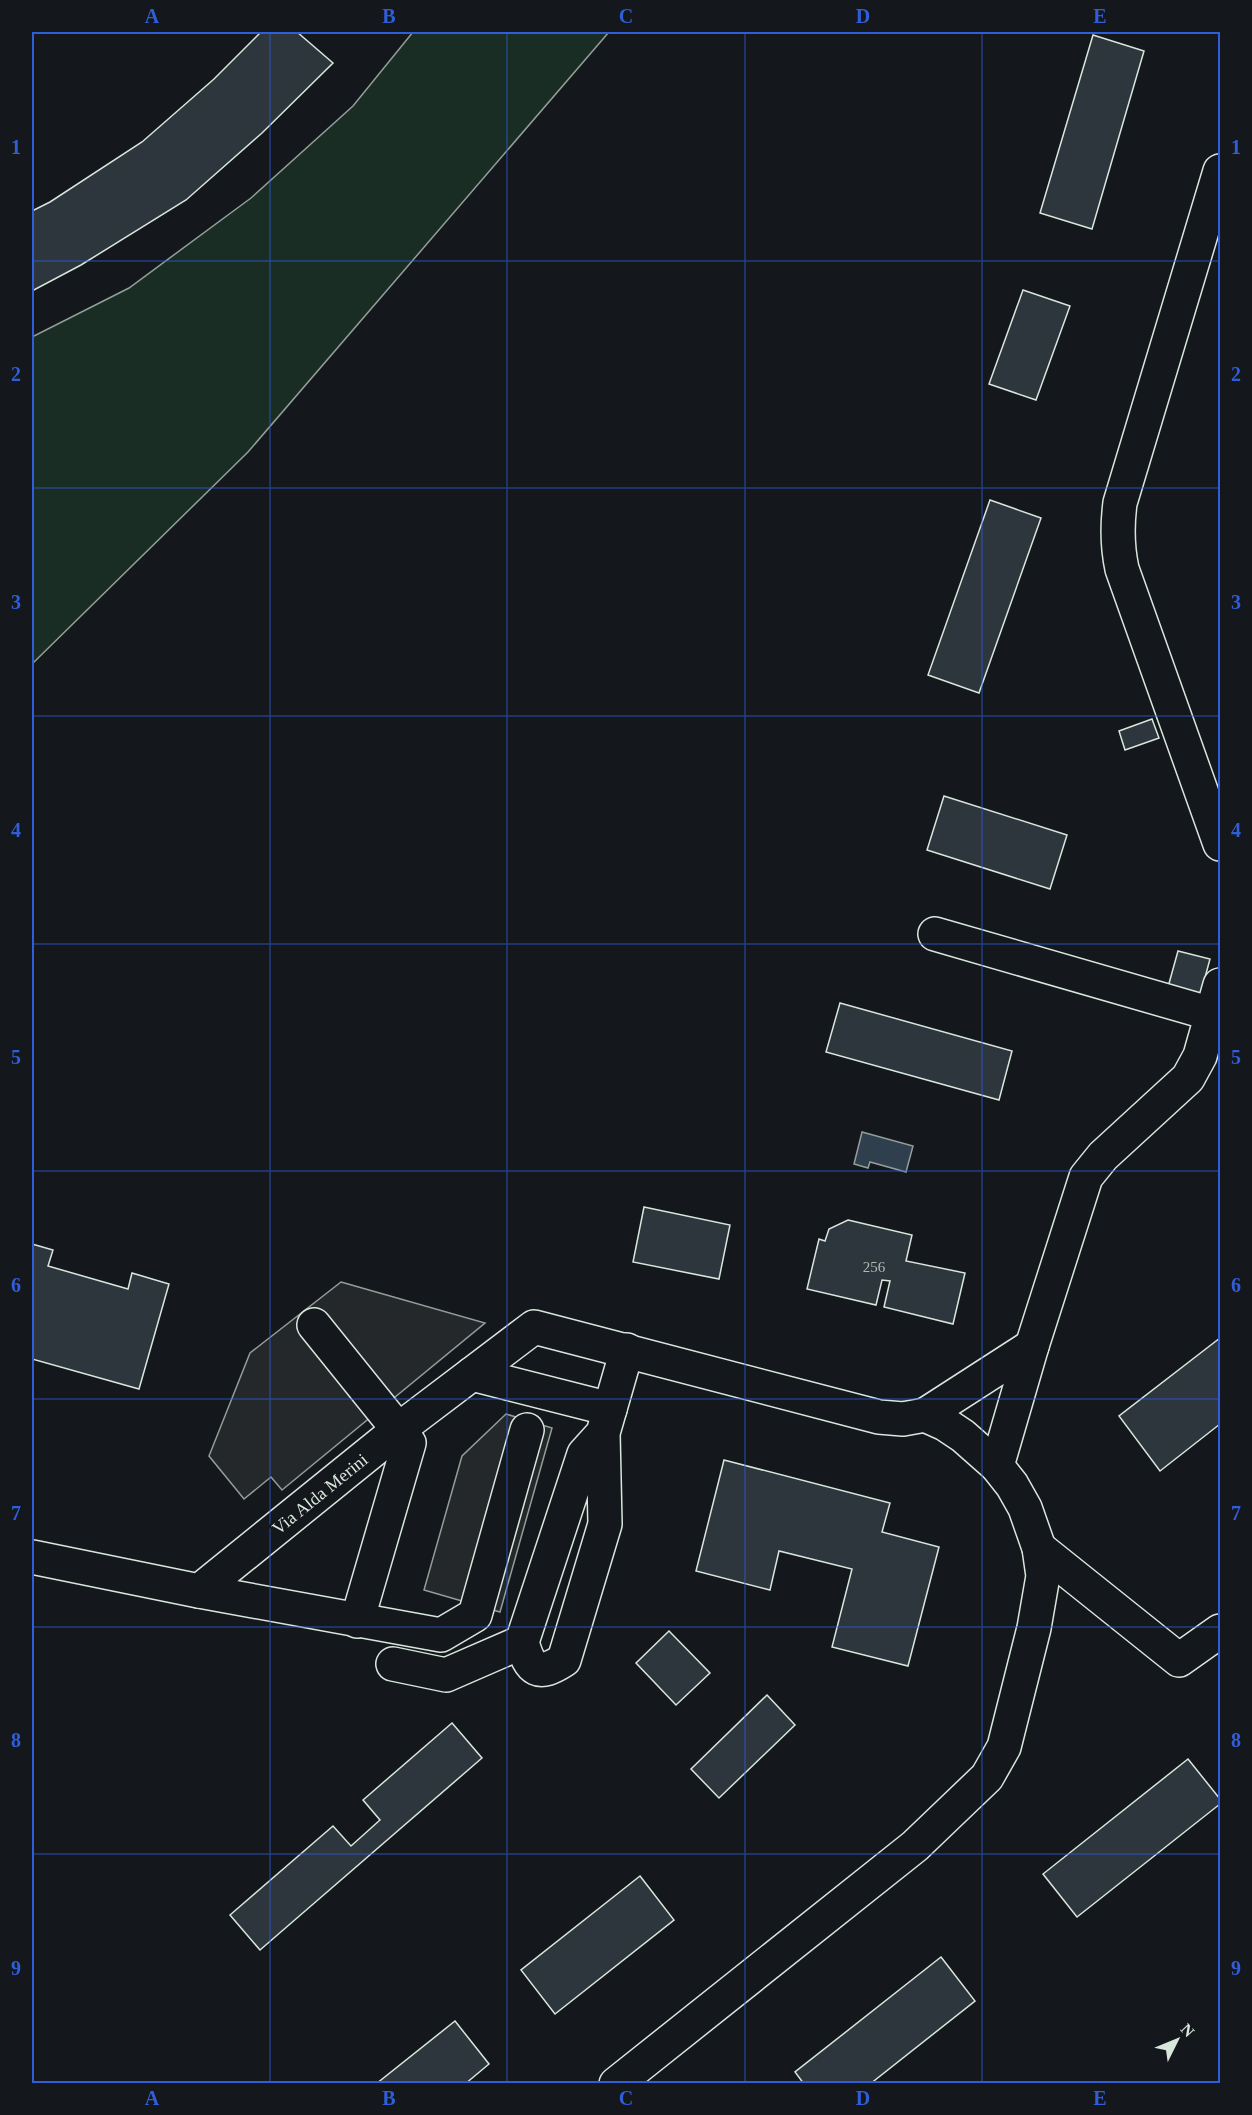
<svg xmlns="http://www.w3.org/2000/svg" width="1252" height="2115" font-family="'Times New Roman',serif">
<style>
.green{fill:#1a2d24;stroke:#939e99;stroke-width:1.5}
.parking{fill:#24282b;stroke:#939e99;stroke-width:1.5}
.water{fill:#2f3f4d;stroke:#939e99;stroke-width:1.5}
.building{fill:#2c363c;stroke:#d8e6dc;stroke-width:1.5}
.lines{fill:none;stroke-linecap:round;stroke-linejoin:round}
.minor-casing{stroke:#d8e6dc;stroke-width:36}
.minor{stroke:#14181c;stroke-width:33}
.grid{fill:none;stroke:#305dd8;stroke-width:1.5;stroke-opacity:0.55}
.labels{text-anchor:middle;stroke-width:4.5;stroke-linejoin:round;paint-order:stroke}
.number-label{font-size:15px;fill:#adbab4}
.street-label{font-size:18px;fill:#d8e6dc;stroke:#14181c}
.neatline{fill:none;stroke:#305dd8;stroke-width:2}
.grid-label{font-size:20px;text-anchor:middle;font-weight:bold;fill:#305dd8}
</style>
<rect width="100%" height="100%" fill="#14181c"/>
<!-- green -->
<polygon class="green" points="413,32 609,32 248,452 32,664 32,337 129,288 251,198 353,106"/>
<!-- parking -->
<g class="parking">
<polygon points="341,1282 485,1323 282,1490 271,1477 244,1499 209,1456 250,1353"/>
<polygon points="506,1414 552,1428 500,1612 424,1590 462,1456"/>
</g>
<!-- water -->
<polygon class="water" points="862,1132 913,1146 906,1172 870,1162 868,1168 854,1164"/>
<!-- building -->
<g class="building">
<polygon points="261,32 297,32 333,63 262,133 186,200 81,265 32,291 32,211 50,202 142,142 214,79"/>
<polygon points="1093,35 1144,51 1092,229 1040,213"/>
<polygon points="1023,290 1070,306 1036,400 989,384"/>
<polygon points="990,500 1041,518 979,693 928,675"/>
<polygon points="1152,719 1159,738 1125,750 1119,731"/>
<polygon points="944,796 1067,835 1050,889 927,850"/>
<polygon points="1178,951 1210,959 1200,996 1168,987"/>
<polygon points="840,1003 1012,1051 999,1100 826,1052"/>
<polygon points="644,1207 730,1225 719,1279 633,1262"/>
<polygon points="848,1220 912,1235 906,1261 965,1273 953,1324 884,1307 890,1281 882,1280 876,1305 807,1289 819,1239 825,1241 829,1229"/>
<polygon points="32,1244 53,1250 48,1266 128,1289 132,1273 169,1284 139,1389 32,1359"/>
<polygon points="1220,1338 1220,1424 1160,1471 1119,1416"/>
<polygon points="724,1460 890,1503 882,1532 939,1547 908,1666 832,1647 852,1569 779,1551 770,1590 696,1571"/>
<polygon points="669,1631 710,1673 676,1705 636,1663"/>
<polygon points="767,1695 795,1725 719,1798 691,1769"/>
<polygon points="452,1723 482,1758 260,1950 230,1915 333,1826 351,1846 380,1820 363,1800"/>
<polygon points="1188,1759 1220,1799 1220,1804 1077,1917 1043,1874"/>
<polygon points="640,1876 674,1920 555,2014 521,1970"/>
<polygon points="941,1957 975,2001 870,2084 804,2084 795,2072"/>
<polygon points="455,2021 489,2064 465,2084 376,2084"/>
</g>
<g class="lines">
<!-- minor casing -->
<g class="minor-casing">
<g id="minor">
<path d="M 1220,171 L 1120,503 C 1117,526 1117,546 1122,569 L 1220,844"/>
<polyline points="935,934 1212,1014"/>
<polyline points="314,1325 409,1443 357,1621"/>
<polyline points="472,1374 610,1409"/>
<polyline points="925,1415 1032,1346"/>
<path d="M 603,1433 L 584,1454 L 522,1642 C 530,1671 538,1677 564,1660 L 605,1524 L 603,1433 L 627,1350"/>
<polyline points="1039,1548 1179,1660 1220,1631"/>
<polyline points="32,1557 199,1591 398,1430 534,1327 879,1417 903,1419 925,1415 945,1424 963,1436 997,1466"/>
<polyline points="199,1591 441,1635 475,1615 527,1430"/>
<polyline points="393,1664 446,1675 522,1642"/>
<polyline points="616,2084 915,1846 987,1777 1004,1747 1034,1628 1043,1576 1039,1548 1025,1508 1012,1485 997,1466 1032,1346 1086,1177 1103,1156 1188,1078 1200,1056 1220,985"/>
</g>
</g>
<!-- minor -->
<use href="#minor" class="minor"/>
</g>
<!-- grid -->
<path class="grid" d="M 270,32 L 270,2084M 507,32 L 507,2084M 745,32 L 745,2084M 982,32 L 982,2084M 32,261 L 1220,261M 32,488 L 1220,488M 32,716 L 1220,716M 32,944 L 1220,944M 32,1171 L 1220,1171M 32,1399 L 1220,1399M 32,1627 L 1220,1627M 32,1854 L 1220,1854"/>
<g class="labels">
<!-- number labels -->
<g class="number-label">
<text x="874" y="1272">256</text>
</g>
<!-- street labels -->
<g class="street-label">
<text transform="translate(320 1494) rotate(-39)" y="6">Via Alda Merini</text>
</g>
</g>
<!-- border -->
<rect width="1252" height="2115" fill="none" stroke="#14181c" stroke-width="66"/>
<!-- north arrow -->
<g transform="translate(1177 2040) rotate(47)" stroke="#14181c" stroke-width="4.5" paint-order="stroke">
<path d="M0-4.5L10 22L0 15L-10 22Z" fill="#d8e6dc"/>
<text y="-9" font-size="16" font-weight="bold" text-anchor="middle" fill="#d8e6dc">N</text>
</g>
<rect x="33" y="33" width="1186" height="2049" class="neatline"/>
<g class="grid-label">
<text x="152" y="23">A</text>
<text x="389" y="23">B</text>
<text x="626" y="23">C</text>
<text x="863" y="23">D</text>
<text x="1100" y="23">E</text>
<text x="16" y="154">1</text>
<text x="1236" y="154">1</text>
<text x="16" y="381">2</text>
<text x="1236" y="381">2</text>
<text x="16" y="609">3</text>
<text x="1236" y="609">3</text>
<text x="16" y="837">4</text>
<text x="1236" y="837">4</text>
<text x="16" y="1064">5</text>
<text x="1236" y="1064">5</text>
<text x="16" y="1292">6</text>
<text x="1236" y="1292">6</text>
<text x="16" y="1520">7</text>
<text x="1236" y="1520">7</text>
<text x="16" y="1747">8</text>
<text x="1236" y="1747">8</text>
<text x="16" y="1975">9</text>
<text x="1236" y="1975">9</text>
<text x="152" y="2105">A</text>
<text x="389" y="2105">B</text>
<text x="626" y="2105">C</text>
<text x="863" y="2105">D</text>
<text x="1100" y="2105">E</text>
</g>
</svg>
